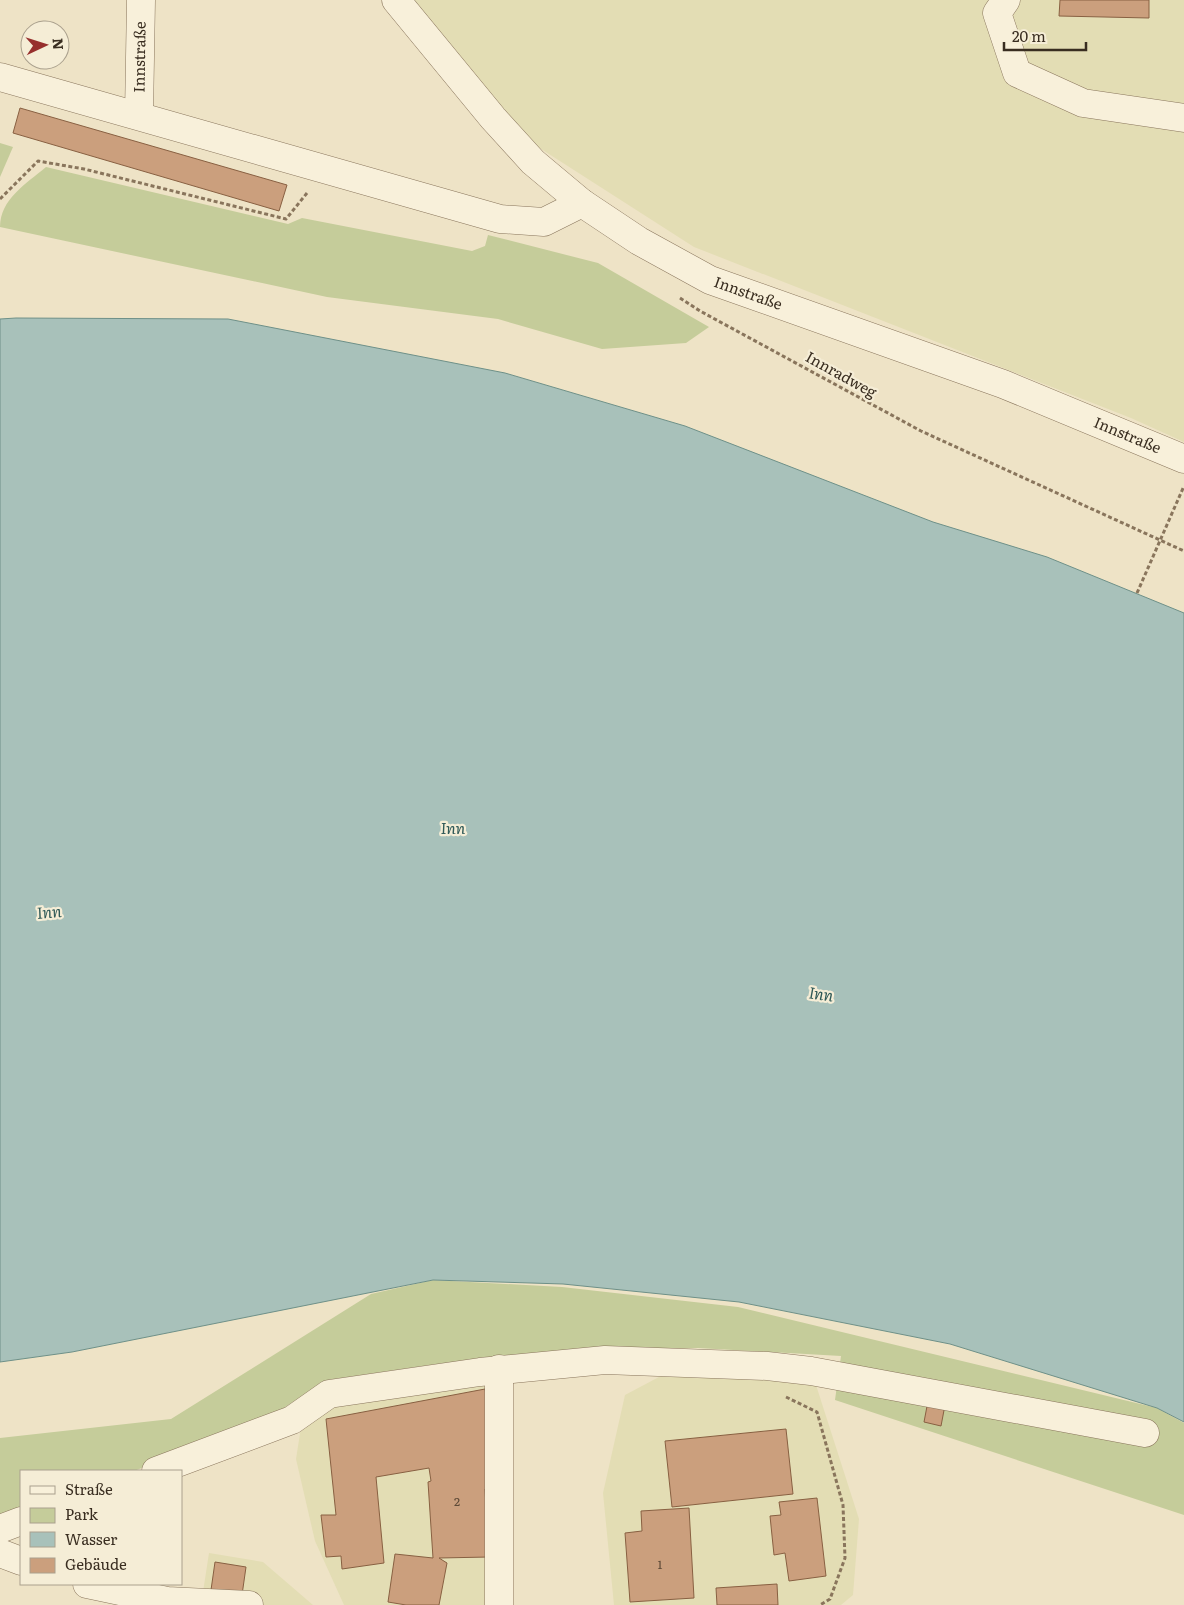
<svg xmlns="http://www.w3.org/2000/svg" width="1184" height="1605" font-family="Literata,serif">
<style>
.farmland{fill:#e3ddb4}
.green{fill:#c5cc9a}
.water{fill:#a8c1ba;stroke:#6e9088}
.building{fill:#cb9f7d;stroke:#886042}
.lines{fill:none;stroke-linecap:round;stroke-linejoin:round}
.minor-casing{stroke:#89755c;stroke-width:29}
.path{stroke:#89755c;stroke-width:3;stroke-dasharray:4 2.5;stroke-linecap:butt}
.minor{stroke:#f8f0da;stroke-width:28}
.labels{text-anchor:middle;stroke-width:4.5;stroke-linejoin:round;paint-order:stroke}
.number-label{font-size:12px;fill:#5e4a37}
.street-label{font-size:15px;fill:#392d20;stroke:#f5edd6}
.water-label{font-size:16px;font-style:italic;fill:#2f5957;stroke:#f5edd6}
</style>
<rect width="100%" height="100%" fill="#eee3c6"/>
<!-- farmland -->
<g class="farmland">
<polygon points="396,0 1184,0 1184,442 1131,418 694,247 493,118"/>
<polygon points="674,1369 816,1385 859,1519 853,1595 841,1605 614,1605 603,1493 625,1395"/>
<polygon points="506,1376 507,1605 344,1605 315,1541 296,1459 302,1421 344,1398"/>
<polygon points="209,1553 263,1562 313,1605 201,1605"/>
</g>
<!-- green -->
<g class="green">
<polygon points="0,143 13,147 0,177"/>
<path d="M 46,167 L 288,224 L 302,218 L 472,251 L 485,246 L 488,235 L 598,263 L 709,327 L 686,343 L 602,349 L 498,319 L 327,297 L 0,227 C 0,199 26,184 46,167 Z"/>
<polygon points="433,1280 562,1287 738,1307 1157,1408 1184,1423 1184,1515 835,1400 841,1356 698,1348 563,1351 437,1364 328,1380 263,1421 134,1471 21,1471 21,1511 0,1518 0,1438 171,1419 371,1294"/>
</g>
<!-- water -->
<polygon class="water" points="16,318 228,319 505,373 685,426 933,522 1047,557 1184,613 1184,1422 1157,1408 950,1344 739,1302 563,1284 433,1280 72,1352 0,1362 0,319"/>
<!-- building -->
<g class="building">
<polygon points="1060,0 1149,0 1149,18 1059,16"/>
<polygon points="20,108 287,185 279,211 13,133"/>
<polygon points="485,1389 502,1486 485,1489 489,1557 439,1558 447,1563 439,1605 406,1605 388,1602 395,1554 433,1558 428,1482 431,1481 429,1468 376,1477 384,1563 342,1569 341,1556 326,1557 321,1515 336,1515 326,1419"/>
<polygon points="928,1401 945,1405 941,1426 924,1422"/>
<polygon points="786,1429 793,1494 672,1507 665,1441"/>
<polygon points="817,1498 826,1576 789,1581 785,1553 774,1555 770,1516 781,1515 779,1502"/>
<polygon points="689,1508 694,1598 630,1602 625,1533 642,1531 641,1511"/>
<polygon points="215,1562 246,1567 242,1595 211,1590"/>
<polygon points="777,1584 778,1605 717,1605 716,1588"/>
</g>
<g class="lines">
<!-- minor casing -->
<g class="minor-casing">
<g id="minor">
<path id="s1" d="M 396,0 L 493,118 L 533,162 L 582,203 L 639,241 L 710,280 L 1003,384 L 1184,459"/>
<polyline points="1006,0 997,13 1017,73 1083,103 1184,118"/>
<polyline points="0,77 500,219 544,222 582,203"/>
<path id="s2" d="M 139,115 L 141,0"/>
<polyline points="156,1471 292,1420 329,1394 480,1372 605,1360 767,1366 811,1371 1145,1433"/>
<polyline points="0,1529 21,1521"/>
<polyline points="0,1553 21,1561"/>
<polyline points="87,1584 167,1601 249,1605"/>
<polyline points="499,1605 499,1369"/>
</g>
</g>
<!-- path -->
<g class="path">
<polyline points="0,199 38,161 84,169 286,219 307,193"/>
<polyline points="680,298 700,311 921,431 1184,551"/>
<polyline points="1137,593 1184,486"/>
<polyline points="786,1397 817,1412 843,1505 845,1558 830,1599 820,1605"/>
</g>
<!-- minor -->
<use href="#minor" class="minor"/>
</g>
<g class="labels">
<!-- number labels -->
<g class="number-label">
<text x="457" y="1506">2</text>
<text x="660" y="1569">1</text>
</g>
<!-- street labels -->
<g class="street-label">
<text dy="5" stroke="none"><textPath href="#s2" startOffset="58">Innstraße</textPath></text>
<text dy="5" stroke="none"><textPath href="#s1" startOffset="466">Innstraße</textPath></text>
<text transform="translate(841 375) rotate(29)" y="5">Innradweg</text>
<text dy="5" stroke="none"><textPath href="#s1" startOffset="871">Innstraße</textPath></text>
</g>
<!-- water labels -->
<g class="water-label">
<text x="453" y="834">Inn</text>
<text transform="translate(49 912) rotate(-5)" y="6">Inn</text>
<text transform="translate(821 994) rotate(8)" y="6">Inn</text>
</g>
</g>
<!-- legend -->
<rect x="20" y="1470" width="162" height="115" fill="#f5edd6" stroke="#aaa08d"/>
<rect x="30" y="1486" width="25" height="8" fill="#f8f0da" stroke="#aaa08d"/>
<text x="65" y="1495" font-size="15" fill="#392d20">Straße</text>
<rect x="30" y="1508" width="25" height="15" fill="#c5cc9a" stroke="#aaa08d"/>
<text x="65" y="1520" font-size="15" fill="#392d20">Park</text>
<rect x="30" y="1532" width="25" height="15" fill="#a8c1ba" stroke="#aaa08d"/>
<text x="65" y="1545" font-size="15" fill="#392d20">Wasser</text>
<rect x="30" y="1558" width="25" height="15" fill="#cb9f7d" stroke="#aaa08d"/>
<text x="65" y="1570" font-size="15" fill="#392d20">Gebäude</text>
<!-- north arrow -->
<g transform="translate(45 45) rotate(86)"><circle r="24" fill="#f5edd6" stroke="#aaa08d"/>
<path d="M0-4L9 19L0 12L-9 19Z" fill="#972f2d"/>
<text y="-8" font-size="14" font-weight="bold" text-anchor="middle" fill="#392d20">N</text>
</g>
<!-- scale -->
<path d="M1004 42v8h82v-8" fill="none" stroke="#392d20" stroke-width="2.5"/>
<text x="1012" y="42" font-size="15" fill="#392d20" stroke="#f5edd6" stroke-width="4" paint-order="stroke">20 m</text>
</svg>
